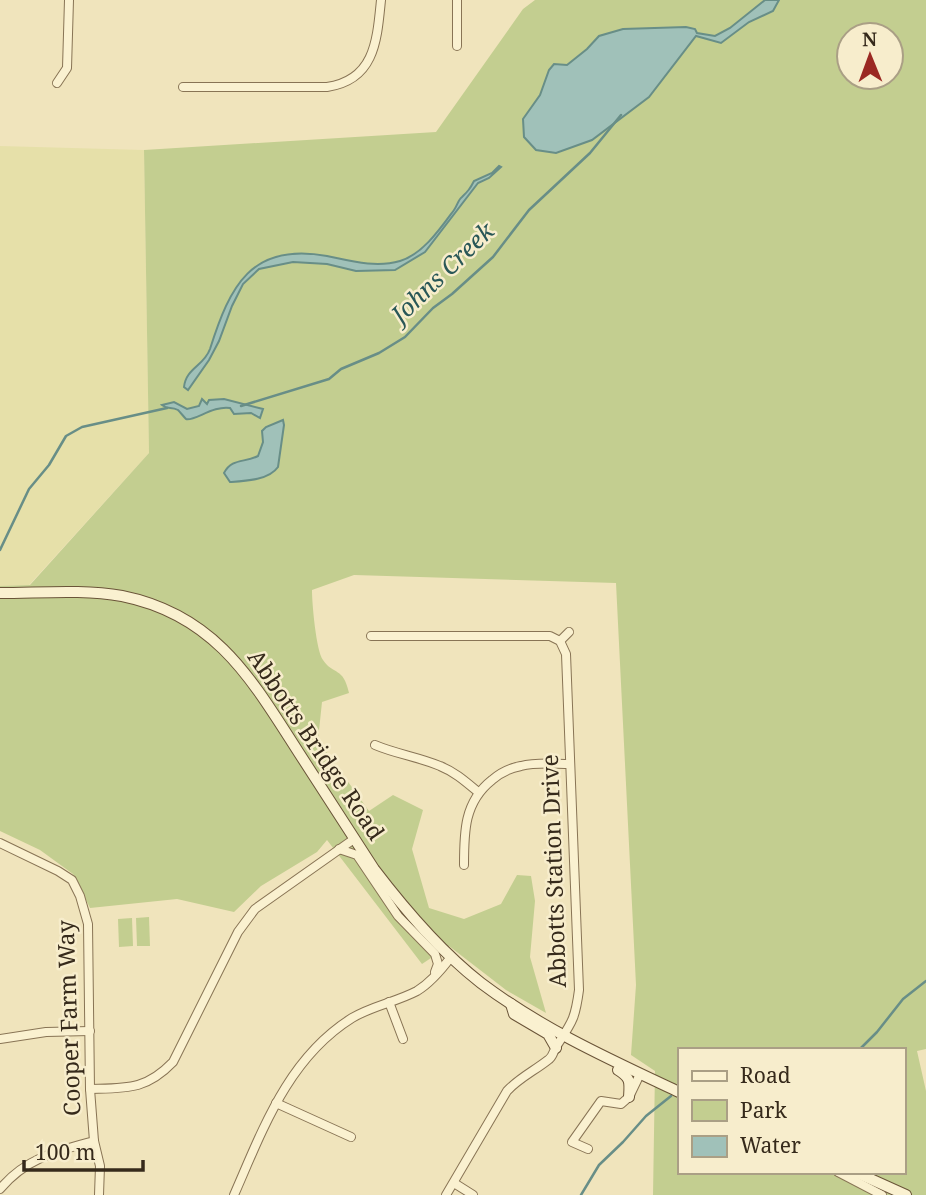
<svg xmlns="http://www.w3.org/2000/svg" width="926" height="1195" font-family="'Noto Serif',serif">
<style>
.farmland{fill:#e6e0a9}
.green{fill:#c3ce90;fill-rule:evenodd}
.water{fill:#a0c1b9;stroke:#688e87;stroke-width:2}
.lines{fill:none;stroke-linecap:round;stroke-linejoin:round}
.stream{stroke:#688e87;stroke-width:2.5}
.minor-casing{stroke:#887455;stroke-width:10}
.secondary-casing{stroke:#6a5438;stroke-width:12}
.minor{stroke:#faf1d0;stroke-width:8}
.secondary{stroke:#faf1d0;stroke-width:10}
.labels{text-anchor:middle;stroke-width:5;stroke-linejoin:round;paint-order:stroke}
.street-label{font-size:23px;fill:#362a1b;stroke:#f7edcc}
.water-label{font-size:24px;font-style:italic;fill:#295757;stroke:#f7edcc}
</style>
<rect width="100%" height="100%" fill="#f0e4bc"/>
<!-- farmland -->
<polygon class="farmland" points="0,146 144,150 149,453 29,585 0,586"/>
<!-- green -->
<g class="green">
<path d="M 535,0 L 926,0 L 926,1049 L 917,1051 L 926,1091 L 926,1195 L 653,1195 L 655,1071 L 631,1055 L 636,985 L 616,583 L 354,575 L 312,590 C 312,603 316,650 323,660 C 334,676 343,666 349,693 L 322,702 L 318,740 L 369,811 L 393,795 L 423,810 L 412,849 L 429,908 L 464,919 L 501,904 L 517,875 L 531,876 L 535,901 L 530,957 L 546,1013 L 506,990 L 449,946 L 422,964 L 327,840 L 317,852 L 261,886 L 234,912 L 177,899 L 90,908 L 73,874 L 40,850 L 0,831 L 0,586 L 30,585 L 149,453 L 144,150 L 436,132 L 523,9 ZM 849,35 L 891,35 L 891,77 L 849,77 ZM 679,1050 L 903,1050 L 903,1172 L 679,1172 Z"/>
<polygon points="149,917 150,946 137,946 136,918"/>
<polygon points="132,918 133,946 119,947 118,919"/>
</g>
<!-- water -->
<g class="water">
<polygon points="765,0 779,0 773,11 749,22 721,43 696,36 649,97 592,140 556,153 536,150 524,137 523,119 540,95 549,70 554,64 567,65 587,49 599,36 623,29 686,27 695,29 697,33 715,36 730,28"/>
<path d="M 499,166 L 501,167 L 489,178 L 478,183 L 425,252 L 395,270 L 356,271 L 327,264 L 293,262 L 259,269 L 243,284 L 232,306 L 219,341 L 209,360 L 188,390 L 184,387 C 186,368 204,366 210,349 C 230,286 251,242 327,256 C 351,261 376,268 400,261 C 423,254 440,229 454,210 C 457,206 458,200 462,197 C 468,191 470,189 474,181 L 492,173 Z"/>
<path d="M 202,399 L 207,404 L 209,400 L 224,399 L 263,409 L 260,418 L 251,413 L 234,414 L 230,408 C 214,405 193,422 186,419 C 184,417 180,412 178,410 C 171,406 168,410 162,405 L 174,402 L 187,409 L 199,406 Z"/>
<path d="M 283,420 L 284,425 L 278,467 C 269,480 246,481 230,482 L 224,473 C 232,458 244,463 258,456 L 263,442 L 262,431 L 266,427 Z"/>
</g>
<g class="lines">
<!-- stream -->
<g class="stream">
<polyline points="241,406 329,379 341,369 379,353 405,337 433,308 452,294 493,257 529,210 590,153 621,115"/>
<polyline points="0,550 29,489 49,465 66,436 82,427 167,408"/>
<polyline points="859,1050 877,1032 903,999 926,981"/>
<polyline points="581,1195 599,1165 623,1142 646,1116 671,1096"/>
</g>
<!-- minor casing -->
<g class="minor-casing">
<g id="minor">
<polyline points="457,0 457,46"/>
<polyline points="57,83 67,68 69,0"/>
<path d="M 183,87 L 327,87 C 375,80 377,40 381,0"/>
<path d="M 371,636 L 550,636 L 560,641 L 566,654 L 579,990 C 575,1020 572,1022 556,1047 C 553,1052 553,1057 548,1060 C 534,1071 519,1078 507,1091 L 446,1195"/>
<polyline points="560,641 569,632"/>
<path d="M 375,745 C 396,754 419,757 440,766 C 455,772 466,782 478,792"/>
<polyline points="0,843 58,871 72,880 80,896 88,924 90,1089 94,1141 100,1166 99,1195"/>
<polyline points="339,849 357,855 398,916 435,954 438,964 435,972"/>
<path d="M 464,865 C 464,832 464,802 492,780 C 500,773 510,768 521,766 C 536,762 554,764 570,764"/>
<polyline points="389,1002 403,1039"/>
<polyline points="0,1039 46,1032 90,1031"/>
<path d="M 90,1089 C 127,1088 146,1090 173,1062 L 238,932 L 255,909 L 354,839"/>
<polyline points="276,1103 351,1137"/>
<polyline points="588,1149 572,1142 601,1101 621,1104 629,1097 640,1074"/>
<polyline points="838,1172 882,1195"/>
<polyline points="454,1183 473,1195"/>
<path d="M 0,1189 C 26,1158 57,1151 94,1141"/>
<path d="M 234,1195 C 263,1129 288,1058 352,1018 C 372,1006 396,1002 417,991 C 430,983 442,969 451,957"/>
</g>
</g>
<!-- secondary casing -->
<g class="secondary-casing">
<g id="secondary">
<path d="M 0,593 C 40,593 83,589 122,596 C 216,615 252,680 299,753 C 324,792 349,831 374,869 C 406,911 440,951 481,983 C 542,1029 611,1060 679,1092"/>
<polyline points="511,1004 514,1014 548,1034 556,1048"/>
<path d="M 618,1070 C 631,1078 630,1082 629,1097"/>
<polyline points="855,1172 906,1195"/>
</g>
</g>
<!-- minor -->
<use href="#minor" class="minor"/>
<!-- secondary -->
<use href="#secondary" class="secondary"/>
</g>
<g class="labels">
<!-- street labels -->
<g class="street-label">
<text transform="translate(316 745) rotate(56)" y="8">Abbotts Bridge Road</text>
<text transform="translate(554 871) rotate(-92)" y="8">Abbotts Station Drive</text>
<text transform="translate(69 1018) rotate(-92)" y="8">Cooper Farm Way</text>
</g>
<!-- water labels -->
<g class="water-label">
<text transform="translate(443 273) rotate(-44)" y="8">Johns Creek</text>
</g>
</g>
<!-- legend -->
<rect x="678" y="1048" width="228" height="126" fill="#f7edcc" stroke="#aa9f85" stroke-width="2"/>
<rect x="692" y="1071" width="35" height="10" fill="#faf1d0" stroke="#aa9f85" stroke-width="2"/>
<text x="740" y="1083" font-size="21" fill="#362a1b">Road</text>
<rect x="692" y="1100" width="35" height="21" fill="#c3ce90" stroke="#aa9f85" stroke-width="2"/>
<text x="740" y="1118" font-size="21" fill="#362a1b">Park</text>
<rect x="692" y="1136" width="35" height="21" fill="#a0c1b9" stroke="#aa9f85" stroke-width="2"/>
<text x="740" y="1153" font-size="21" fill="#362a1b">Water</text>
<!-- north arrow -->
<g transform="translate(870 56) rotate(359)"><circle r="33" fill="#f7edcc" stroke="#aa9f85" stroke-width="2"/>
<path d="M0-5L12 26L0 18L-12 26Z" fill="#9a2922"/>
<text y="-10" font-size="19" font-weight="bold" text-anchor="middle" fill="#362a1b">N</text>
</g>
<!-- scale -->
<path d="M24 1160v10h119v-10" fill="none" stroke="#362a1b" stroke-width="3.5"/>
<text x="35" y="1160" font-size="21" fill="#362a1b" stroke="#f7edcc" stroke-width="5" paint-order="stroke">100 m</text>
</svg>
